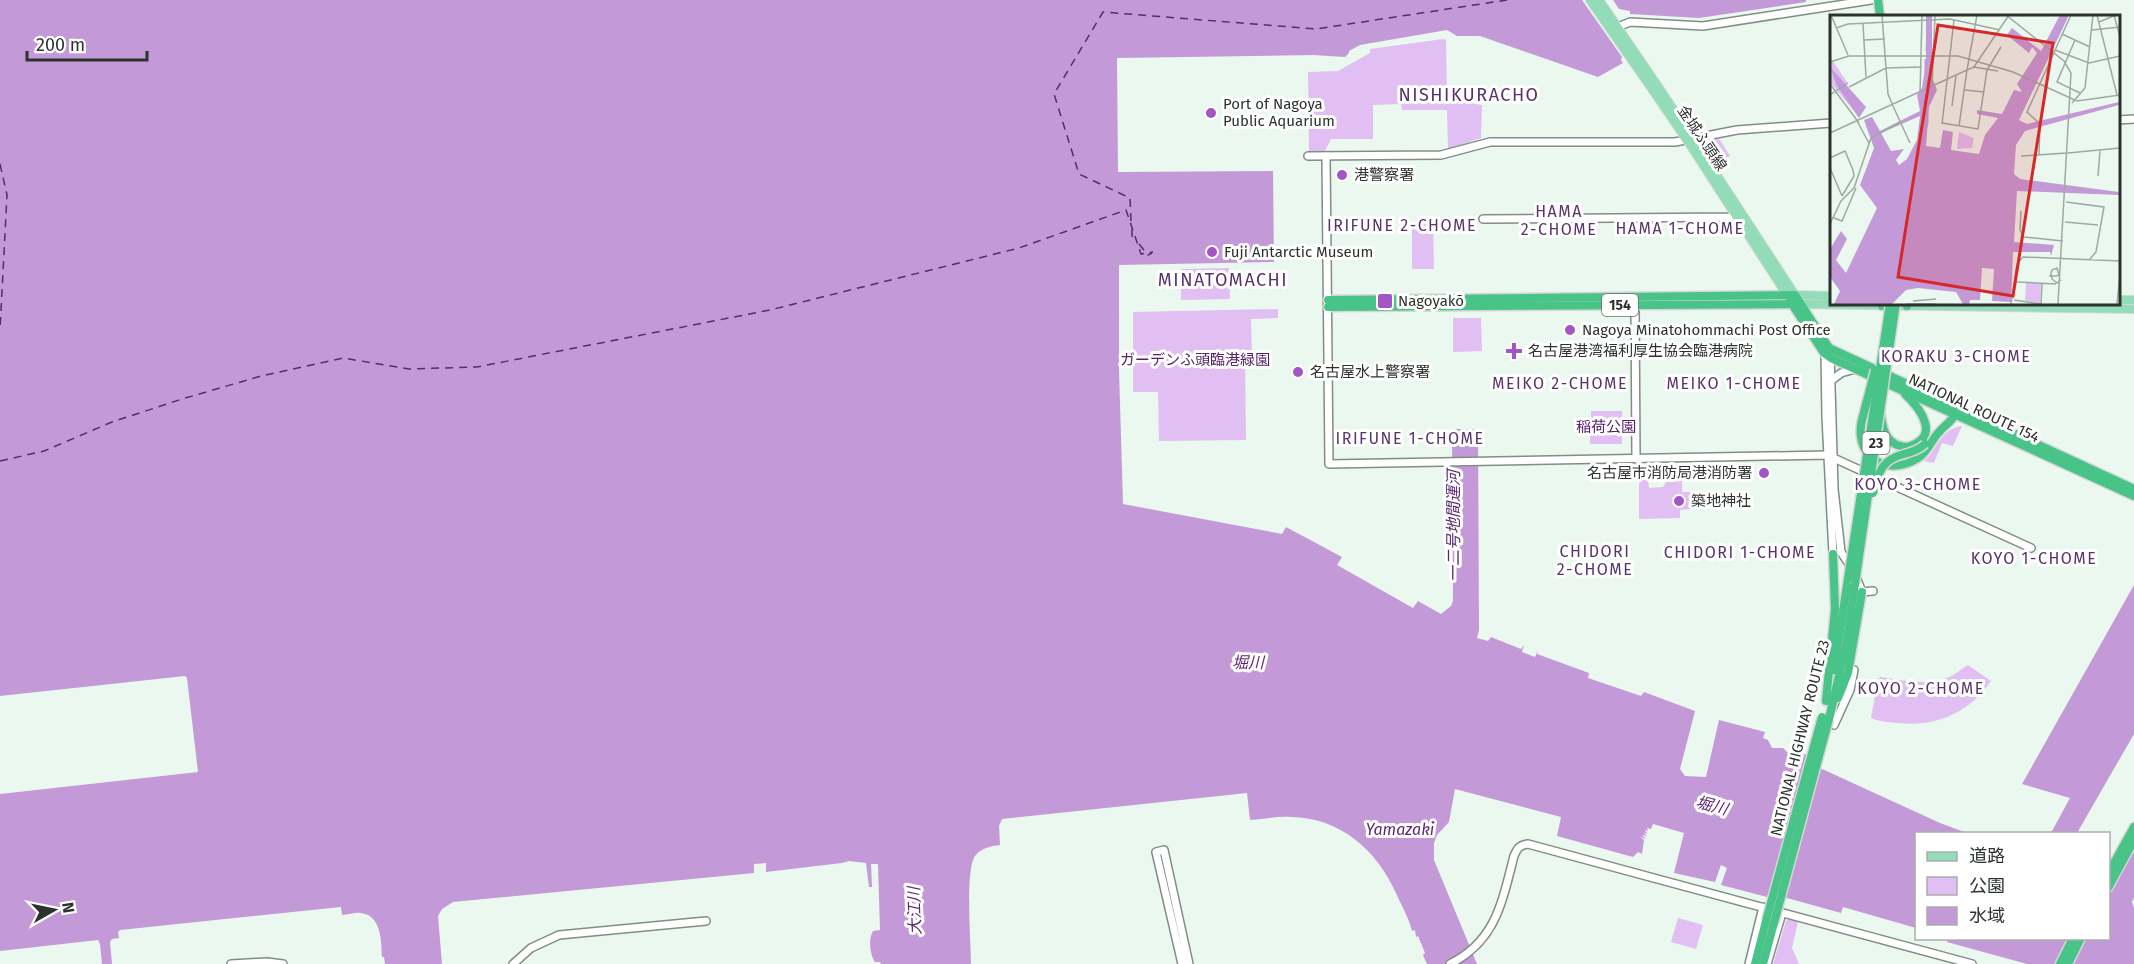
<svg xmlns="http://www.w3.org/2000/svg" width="2134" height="964" font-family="'Fira Sans','Noto Sans JP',sans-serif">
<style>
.green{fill:#e1bff2}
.water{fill:#c39ad7}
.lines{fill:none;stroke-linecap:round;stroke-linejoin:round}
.ferry{stroke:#5b2871;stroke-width:1.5;stroke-dasharray:8 6;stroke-linecap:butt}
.secondary-casing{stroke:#818d86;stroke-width:10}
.primary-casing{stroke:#d5d6d5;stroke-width:10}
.highway-casing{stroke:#d5d6d5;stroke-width:11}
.secondary{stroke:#fff;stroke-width:7}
.primary{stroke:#92dcb8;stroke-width:8}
.highway{stroke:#49c489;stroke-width:8}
.primary-bridge-casing{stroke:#d5d6d5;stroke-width:10;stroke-linecap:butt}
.highway-bridge-casing{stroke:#d5d6d5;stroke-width:11;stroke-linecap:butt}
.primary-bridge{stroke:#92dcb8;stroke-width:8}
.highway-bridge{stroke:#49c489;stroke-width:8}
.poi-dot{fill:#a354c5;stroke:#fff;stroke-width:2}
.labels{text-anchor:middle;stroke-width:6;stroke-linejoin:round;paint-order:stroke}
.shield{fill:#fff;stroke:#6c706d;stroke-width:1.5}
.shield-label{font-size:14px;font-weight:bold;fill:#2d322f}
.poi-label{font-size:15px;fill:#2d322f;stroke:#fff;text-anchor:start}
.street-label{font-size:15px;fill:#2d322f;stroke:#fff}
.park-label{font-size:15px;fill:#55226a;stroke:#fff}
.neighbourhood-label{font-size:16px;letter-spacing:1.5px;fill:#59336b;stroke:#fff}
.water-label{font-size:16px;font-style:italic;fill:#5b2871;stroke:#fff}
.quarter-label{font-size:18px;letter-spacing:1.5px;fill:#59336b;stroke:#fff}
.inset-river{fill:none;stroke:#c39ad7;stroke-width:3}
.inset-road{fill:none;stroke:#9ea9a2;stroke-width:1.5}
.view{fill:#d62828;fill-opacity:0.15;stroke:#d62828;stroke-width:3}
.inset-edge{fill:none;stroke:#2d322f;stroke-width:3}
</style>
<rect width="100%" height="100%" fill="#eaf8ef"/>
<!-- green -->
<g class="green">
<polygon points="1443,39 1446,40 1447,99 1482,105 1481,138 1448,149 1447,110 1402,110 1401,104 1373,105 1373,139 1331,139 1325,151 1309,151 1308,72 1338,71 1370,53 1370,49"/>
<polygon points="1717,139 1720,140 1730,156 1716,165 1701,141"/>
<polygon points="1412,223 1433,223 1434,269 1412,269"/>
<polygon points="1229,268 1230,299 1181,300 1181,269"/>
<polygon points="1278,309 1278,318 1251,319 1252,355 1245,355 1246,440 1159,441 1158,392 1133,392 1133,312"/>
<polygon points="1453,318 1481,318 1482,351 1453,352"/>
<polygon points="1591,411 1622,411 1622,444 1590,444"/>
<path d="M 1962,426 L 1953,446 L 1942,443 L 1934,463 L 1924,461 C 1939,448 1940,429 1962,426 Z"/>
<polygon points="1670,475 1678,476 1682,481 1682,492 1690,492 1690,509 1680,510 1680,518 1639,519 1639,480 1648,480 1649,488 1663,487"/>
<path d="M 1968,665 L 1991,681 C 1969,713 1936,727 1898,723 C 1889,722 1879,722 1871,718 L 1878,679 L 1880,677 C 1902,680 1926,686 1947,678 C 1955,675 1961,669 1968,665 Z"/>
<polygon points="1678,918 1703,925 1696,949 1671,942"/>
<polygon points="1789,919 1798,922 1792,948 1799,964 1773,964 1786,921"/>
</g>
<!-- water -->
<g class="water">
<path d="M 0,0 L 1582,0 L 1622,57 L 1621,60 L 1623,63 L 1598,77 L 1480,36 L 1457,36 L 1447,30 L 1360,45 L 1349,51 L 1349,53 L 1345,57 L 1313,55 L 1117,58 L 1118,172 L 1273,171 L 1274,262 L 1119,265 L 1119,370 L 1123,504 L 1282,534 L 1286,527 L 1342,557 L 1337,565 L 1413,608 L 1418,601 L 1441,614 L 1451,606 L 1453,601 L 1452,429 L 1478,429 L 1479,630 L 1477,638 L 1488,641 L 1491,637 L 1521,649 L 1524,645 L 1522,652 L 1535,657 L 1538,650 L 1537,654 L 1589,673 L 1588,678 L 1641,696 L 1644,692 L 1695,711 L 1680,769 L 1685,776 L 1706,777 L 1719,720 L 1765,732 L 1763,738 L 1768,740 L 1772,748 L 1783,748 L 1787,752 L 1800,752 L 1821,762 L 1820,768 L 1940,823 L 1967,833 L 1916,834 L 1916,928 L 1843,907 L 1841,913 L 1769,893 L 1767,897 L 1721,885 L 1727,868 L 1721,865 L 1715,882 L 1674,873 L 1684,833 L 1653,824 L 1651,829 L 1647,828 L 1648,831 L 1645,830 L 1647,834 L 1643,832 L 1647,836 L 1642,835 L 1646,839 L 1640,837 L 1644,840 L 1642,854 L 1638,852 L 1633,857 L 1557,836 L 1561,817 L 1455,789 L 1449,822 L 1437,835 L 1434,843 L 1434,860 L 1477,964 L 1427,964 L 1423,955 L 1425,953 L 1418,936 L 1416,937 L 1415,930 L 1412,931 C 1409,918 1401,905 1396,893 C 1376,849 1340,818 1291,817 C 1278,816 1264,819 1250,820 L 1247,793 L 1002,819 L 999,826 L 1000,845 C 991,846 981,848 975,856 C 965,870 971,943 971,964 L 881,964 L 880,962 L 875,962 C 870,955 868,939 873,931 L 880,930 L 878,864 L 871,864 L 872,887 L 869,887 L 866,863 L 849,861 L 842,863 L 766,872 L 766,863 L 754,864 L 754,873 L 453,902 L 442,909 L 438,916 L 442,964 L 385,964 L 384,957 L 382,957 C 381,941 382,916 361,913 C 356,912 348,915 342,915 L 341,907 L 120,930 L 118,932 L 119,938 L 112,939 L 110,942 L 112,964 L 102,964 L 100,944 L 98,940 L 0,951 L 0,794 L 198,772 L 187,678 L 185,676 L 0,696 Z"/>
<polygon points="1613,0 1806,0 1806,2 1699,18 1630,14 1630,11 1619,9"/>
<polygon points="2134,585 2134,734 2077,833 2051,833 2070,798 2022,784"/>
<polygon points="2134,846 2134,898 2132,902 2134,908 2134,964 2027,964 1947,942 1948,938 2108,938 2109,889"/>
</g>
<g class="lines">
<!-- ferry -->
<g class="ferry">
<polyline points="0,164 7,195 0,330"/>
<polyline points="1131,221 1130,198 1079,174 1054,94 1103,12 1316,29 1507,0"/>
<polyline points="1132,229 1132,236 1136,241"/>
<polyline points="1139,244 1148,255 1152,253"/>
<polyline points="0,461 44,451 112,422 182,399 261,376 343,358 409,369 477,367 770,310 1019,248 1126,210 1141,254 1153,252"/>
</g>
<!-- secondary casing -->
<g class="secondary-casing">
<g id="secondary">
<polyline points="1613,29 1630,22 1703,26 1871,0"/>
<polyline points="2118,120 2134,119"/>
<polyline points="1308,156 1441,155 1490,142 1675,142 1737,130 1831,123"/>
<polyline points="1326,156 1329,464 1827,455 2031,548"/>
<polyline points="1483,219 1732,217 1736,214"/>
<polyline points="1635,305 1636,459"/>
<polyline points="1825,352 1826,417 1833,554"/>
<polyline points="1830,353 1834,489 1841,552 1851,567"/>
<polyline points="1832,380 1841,373 1855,369"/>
<polyline points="1856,577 1862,592 1873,591"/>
<polyline points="1834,725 1850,690 1854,670"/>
<polyline points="231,964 267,962 283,964"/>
<polyline points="513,964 531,948 559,935 706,921"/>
<polyline points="1182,964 1156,852 1164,850 1189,964"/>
<path d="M 1450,964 C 1496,941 1502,902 1514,856 C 1517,849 1519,845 1528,844 L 1972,964"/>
<polyline points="1749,964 1763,907"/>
<polyline points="1767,964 1782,913"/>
</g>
</g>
<!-- primary casing -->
<g class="primary-casing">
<g id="primary">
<polyline points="1590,0 1652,89"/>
<polyline points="1599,0 1657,85"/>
<polyline points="1699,148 1795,295 1831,296"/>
<polyline points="1693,149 1787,295"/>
<polyline points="2118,300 2134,300"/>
<polyline points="1800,304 2134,309"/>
</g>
</g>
<!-- highway casing -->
<g class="highway-casing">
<g id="highway">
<polyline points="1878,0 1880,16"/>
<polyline points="1328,300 1795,295 1829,348 2134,489"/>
<polyline points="1790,301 1824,353 1831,358 2134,496"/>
<polyline points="1882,306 1882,303"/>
<polyline points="1907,306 1907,303"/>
<polyline points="1328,307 1800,304"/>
<path d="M 1863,416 C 1851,454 1885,479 1918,458 C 1929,451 1931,440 1939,432 C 1943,427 1948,424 1952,419"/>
<path d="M 1881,416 C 1883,433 1888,446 1907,447 C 1942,438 1921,409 1905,394"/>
<polyline points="1834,670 1848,579"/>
<polyline points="1838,698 1848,673 1862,592"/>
<polyline points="1826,701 1835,609 1833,554"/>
<polyline points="1829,719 1846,645 1855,584"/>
<polyline points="2108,874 2134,827"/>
<polyline points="2108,888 2134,840"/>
<polyline points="1755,964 1766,921"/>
<polyline points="1763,964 1774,923"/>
<polyline points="2060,964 2073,938"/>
<polyline points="2068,964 2081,938"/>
</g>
</g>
<!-- secondary -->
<use href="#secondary" class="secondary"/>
<!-- primary -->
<use href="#primary" class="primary"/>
<!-- highway -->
<use href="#highway" class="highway"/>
<!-- primary-bridge casing -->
<g class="primary-bridge-casing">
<g id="primary-bridge">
<polyline points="1657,85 1699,148"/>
<polyline points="1652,89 1693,149"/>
</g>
</g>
<!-- highway-bridge casing -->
<g class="highway-bridge-casing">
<g id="highway-bridge">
<polyline points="1863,416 1875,370"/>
<path d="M 1873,493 C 1879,472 1881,460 1904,454 C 1912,452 1919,450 1925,444"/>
<polyline points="1848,579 1890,303"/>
<polyline points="1855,584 1896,303"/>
<polyline points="1766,921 1822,717"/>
<polyline points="1774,923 1829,719"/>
</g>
</g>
<!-- primary-bridge -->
<use href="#primary-bridge" class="primary-bridge"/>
<!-- highway-bridge -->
<use href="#highway-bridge" class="highway-bridge"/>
</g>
<!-- markers -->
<g class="poi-dot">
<circle cx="1211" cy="113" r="6"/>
<circle cx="1342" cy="175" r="6"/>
<circle cx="1212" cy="252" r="6"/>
<rect x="1377" y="293" width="16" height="16" rx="3"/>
<circle cx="1570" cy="330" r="6"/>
<path d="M1511 342h6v6h6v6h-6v6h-6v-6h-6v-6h6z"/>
<circle cx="1298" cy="372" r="6"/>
<circle cx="1764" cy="473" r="6"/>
<circle cx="1679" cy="501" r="6"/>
</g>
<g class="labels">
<!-- shield labels -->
<g class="shield">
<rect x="1602" y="294" width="36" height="22" rx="4.5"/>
<rect x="1862.5" y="432" width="27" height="22" rx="4.5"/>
</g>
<g class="shield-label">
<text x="1620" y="310">154</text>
<text x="1876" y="448">23</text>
</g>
<!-- poi labels -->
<g class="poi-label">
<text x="1223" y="109">Port of Nagoya<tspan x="1223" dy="17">Public Aquarium</tspan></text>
<text x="1354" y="180">港警察署</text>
<text x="1224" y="257">Fuji Antarctic Museum</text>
<text x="1398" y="306">Nagoyakō</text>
<text x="1582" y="335">Nagoya Minatohommachi Post Office</text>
<text x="1528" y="356">名古屋港湾福利厚生協会臨港病院</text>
<text x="1310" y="377">名古屋水上警察署</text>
<text x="1752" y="478" text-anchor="end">名古屋市消防局港消防署</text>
<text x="1691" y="506">築地神社</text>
</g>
<!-- street labels -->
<g class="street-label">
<text transform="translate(1702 138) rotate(56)" y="5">金城ふ頭線</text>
<text transform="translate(1974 408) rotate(25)" y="5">NATIONAL ROUTE 154</text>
<text transform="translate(1800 738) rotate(-76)" y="5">NATIONAL HIGHWAY ROUTE 23</text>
</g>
<!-- park labels -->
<g class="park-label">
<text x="1195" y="365">ガーデンふ頭臨港緑園</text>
<text x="1606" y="432">稲荷公園</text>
</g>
<!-- neighbourhood labels -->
<g class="neighbourhood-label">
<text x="1559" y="217">HAMA<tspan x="1559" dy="18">2-CHOME</tspan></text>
<text x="1402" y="231">IRIFUNE 2-CHOME</text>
<text x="1680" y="234">HAMA 1-CHOME</text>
<text x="1956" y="362">KORAKU 3-CHOME</text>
<text x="1560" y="389">MEIKO 2-CHOME</text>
<text x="1734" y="389">MEIKO 1-CHOME</text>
<text x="1410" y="444">IRIFUNE 1-CHOME</text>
<text x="1918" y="490">KOYO 3-CHOME</text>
<text x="1595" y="557">CHIDORI<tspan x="1595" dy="18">2-CHOME</tspan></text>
<text x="1740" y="558">CHIDORI 1-CHOME</text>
<text x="2034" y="564">KOYO 1-CHOME</text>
<text x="1921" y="694">KOYO 2-CHOME</text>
</g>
<!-- water labels -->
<g class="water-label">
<text transform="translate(1453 526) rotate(-90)" y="6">一二号地間運河</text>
<text x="1248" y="668">堀川</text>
<text transform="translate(1712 805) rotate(15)" y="6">堀川</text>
<text x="1400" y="835">Yamazaki</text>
<text transform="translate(914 911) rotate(-92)" y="6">大江川</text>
</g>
<!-- quarter labels -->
<g class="quarter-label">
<text x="1469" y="101">NISHIKURACHO</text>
<text x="1223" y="286">MINATOMACHI</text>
</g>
</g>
<!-- overview -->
<g transform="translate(1830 15)">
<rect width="290" height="290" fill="#eaf8ef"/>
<path d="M 0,42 L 17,67 L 17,84 L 29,100 L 29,102 L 0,67 ZM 129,117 L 144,123 L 142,133 L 127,134 ZM 196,268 L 211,268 L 210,288 L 195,286 Z" fill="#e1bff2"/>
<path d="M 96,0 L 102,0 L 102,62 L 107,75 L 99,92 L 96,131 L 110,133 L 113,115 L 123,117 L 121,135 L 149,139 L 155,120 L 168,103 L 147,99 L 147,95 L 172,99 L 184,75 L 192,77 L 187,69 L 207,38 L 202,32 L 199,38 L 177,20 L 182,13 L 211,36 L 230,0 L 239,0 L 189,105 L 197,109 L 289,87 L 289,90 L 195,116 L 186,130 L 184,159 L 190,164 L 289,177 L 289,180 L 187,176 L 184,227 L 224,230 L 221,241 L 220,237 L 183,237 L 181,287 L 162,286 L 164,254 L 152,253 L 150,285 L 140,285 L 139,289 L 133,289 L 126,277 L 88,273 L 76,275 L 62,289 L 4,289 L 10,276 L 0,262 L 0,234 L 11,216 L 17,224 L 6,245 L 16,258 L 47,193 L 30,170 L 44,133 L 34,105 L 42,102 L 50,116 L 90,96 L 87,80 L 92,73 L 96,47 ZM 90,101 L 87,125 L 77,144 L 69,150 L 66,145 L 74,134 L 61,136 L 51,118 ZM 0,52 L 36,92 L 29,103 L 7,71 Z" fill="#c39ad7" fill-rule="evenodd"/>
<path class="inset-river" d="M 97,36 L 99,0M 96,72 L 96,44M 96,77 L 97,107 L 91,132 L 99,139 L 114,132M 46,289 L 58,276 L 81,266 L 123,272 L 118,239 L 121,213 L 114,133 L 120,131"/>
<path class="inset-road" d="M 1,0 L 18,40M 52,0 L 58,79 L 63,91M 176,0 L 234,46 L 241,58 L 228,289M 267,0 L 287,80M 284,0 L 290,22M 269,7 L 286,0M 33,9 L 36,62M 6,13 L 18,9 L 120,4 L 170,15M 262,15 L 290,12M 232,19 L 260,32M 34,25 L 55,24M 245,25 L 227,67 L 250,78M 225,35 L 259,48 L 290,41M 0,47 L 19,41 L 128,41 L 183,57 L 247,86 L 290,80M 144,52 L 168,56M 0,69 L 29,108M 19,72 L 56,53 L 92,52M 102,72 L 105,0M 135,75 L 154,77M 90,78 L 92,0M 0,80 L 18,68M 242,88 L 255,73 L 263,0M 63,91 L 80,128M 122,91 L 126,61M 27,106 L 39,128M 112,108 L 148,114 L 157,55 L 171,32M 112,109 L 124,5M 129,111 L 137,55 L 144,52 L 179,0M 0,118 L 137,55 L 147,0M 236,138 L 191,141 L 238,138M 238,138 L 290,133M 209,140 L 210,109 L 197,97 L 241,0M 0,143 L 15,136 L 23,155 L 24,161 L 12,181M 0,153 L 12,181M 268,161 L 270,136M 236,187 L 274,192 L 266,237 L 259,245M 191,196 L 190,215 L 194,222 L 233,226M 4,203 L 12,206 L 26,173M 235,207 L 268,210M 0,209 L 11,186 L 24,173 L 41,123 L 70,107M 219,261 L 226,261 L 229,260 L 227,253 L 222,255 L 221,258 L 221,261 L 222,262 L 222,264 L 227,268 L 231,265M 187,267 L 226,269M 184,285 L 211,289M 83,286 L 106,284M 76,289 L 106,289M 181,289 L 187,249 L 193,242 L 290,246M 211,289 L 212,268M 287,289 L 290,260"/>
<path class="view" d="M 108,10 L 223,28 L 183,281 L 68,262 Z"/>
<rect width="290" height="290" class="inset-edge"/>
</g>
<!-- legend -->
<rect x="1915" y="832" width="195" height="108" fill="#ffffff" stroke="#abadac" stroke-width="1.5"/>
<rect x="1927" y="852" width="30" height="9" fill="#92dcb8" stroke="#abadac" stroke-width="1.5"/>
<text x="1969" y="862" font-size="18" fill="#2d322f">道路</text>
<rect x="1927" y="877" width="30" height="18" fill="#e1bff2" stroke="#abadac" stroke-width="1.5"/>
<text x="1969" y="892" font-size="18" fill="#2d322f">公園</text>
<rect x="1927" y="907" width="30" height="18" fill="#c39ad7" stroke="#abadac" stroke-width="1.5"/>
<text x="1969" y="922" font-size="18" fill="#2d322f">水域</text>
<!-- north arrow -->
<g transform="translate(54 910) rotate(81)" stroke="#ffffff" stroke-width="4.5" paint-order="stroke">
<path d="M0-4.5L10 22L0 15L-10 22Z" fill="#2d322f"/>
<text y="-9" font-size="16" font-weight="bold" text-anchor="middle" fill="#2d322f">N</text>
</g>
<!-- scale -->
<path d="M27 51v9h120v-9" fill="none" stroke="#2d322f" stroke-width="3"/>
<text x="36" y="51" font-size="18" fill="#2d322f" stroke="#ffffff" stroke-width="4.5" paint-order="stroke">200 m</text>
</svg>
